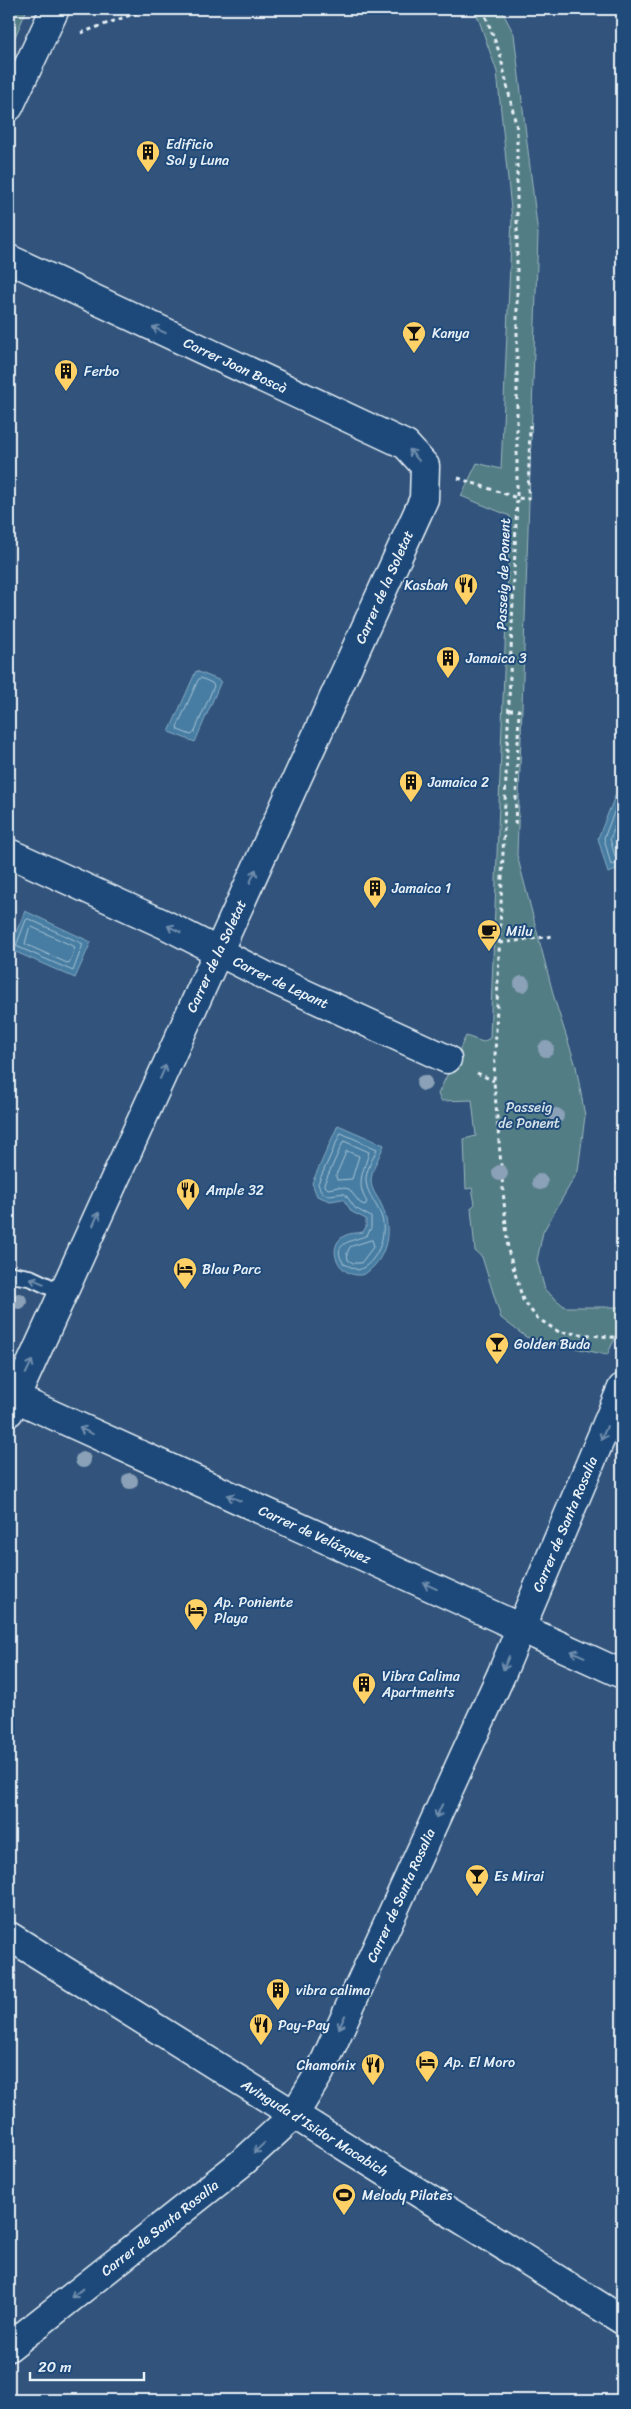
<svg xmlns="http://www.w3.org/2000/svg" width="631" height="2409" font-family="Sriracha,sans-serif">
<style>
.green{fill:#527d85;stroke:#9db7be}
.water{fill:#467da2;stroke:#87abc4}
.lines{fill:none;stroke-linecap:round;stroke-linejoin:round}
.shore{stroke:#a7c3d6;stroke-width:1}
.lane-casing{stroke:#e8f1f8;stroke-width:19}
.street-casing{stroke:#e8f1f8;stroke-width:31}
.secondary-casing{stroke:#e8f1f8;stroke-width:31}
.path{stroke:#e8f1f8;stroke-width:3;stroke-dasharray:4 4;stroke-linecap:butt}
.lane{stroke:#1f4a7a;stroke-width:15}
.street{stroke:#1f4a7a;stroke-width:28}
.secondary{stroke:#1f4a7a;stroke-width:28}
.tree{fill:#8aa1b7}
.oneway{stroke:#6f8dac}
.labels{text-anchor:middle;stroke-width:4;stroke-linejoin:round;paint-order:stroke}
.poi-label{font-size:14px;fill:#e8f1f8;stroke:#1f4a7a;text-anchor:start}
.street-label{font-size:14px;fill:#e8f1f8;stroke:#1f4a7a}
.park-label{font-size:14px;fill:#d2e0e7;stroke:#1f4a7a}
</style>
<rect width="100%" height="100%" fill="#32547c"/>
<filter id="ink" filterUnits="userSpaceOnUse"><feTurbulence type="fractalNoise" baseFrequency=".02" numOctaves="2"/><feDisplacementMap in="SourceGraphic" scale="10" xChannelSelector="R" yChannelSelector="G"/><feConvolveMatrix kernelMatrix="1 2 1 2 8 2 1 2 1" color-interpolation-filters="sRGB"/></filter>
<g filter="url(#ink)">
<!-- green -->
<g class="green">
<polygon points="9,9 27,9 9,51"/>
<polygon points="475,9 501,9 514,34 538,234 517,855 555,1001 576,1066 585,1116 578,1171 543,1232 537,1260 545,1290 565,1307 622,1307 622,1324 607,1355 526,1337 501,1318 482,1257 475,1251 471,1208 475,1204 472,1188 466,1189 464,1139 476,1136 472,1100 441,1101 438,1094 466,1036 483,1042 490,1038 510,516 461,496 477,463 501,469 512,219 497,72"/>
</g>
<!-- water -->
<g class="water">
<polygon points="196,671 221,681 195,742 169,732"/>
<polygon points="622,779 622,868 608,873 598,838"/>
<polygon points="25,911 91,942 75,978 9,949"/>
<path d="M 338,1125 L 384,1145 C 380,1156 371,1170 371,1182 C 372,1190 376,1195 380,1202 C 391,1222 390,1250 373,1267 C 369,1271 364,1276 357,1275 C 338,1274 326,1247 344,1236 C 349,1233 358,1233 363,1232 L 366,1227 L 366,1219 L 352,1212 L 343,1199 L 330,1201 L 317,1196 L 312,1183 Z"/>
</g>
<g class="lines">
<!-- shore -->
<g class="shore">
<polygon points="201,678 212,683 214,686 194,733 191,735 178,730 177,727 198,680"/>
<polyline points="622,792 604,838 611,865 622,863"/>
<polyline points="622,809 610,839 615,856 622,857"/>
<polygon points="29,919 83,944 73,971 16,946 26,920"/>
<polygon points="32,927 75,947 70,962 67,963 25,944 29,929"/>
<path d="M 341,1133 L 377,1149 C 373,1159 365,1171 366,1182 C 368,1196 378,1205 382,1218 C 387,1236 377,1264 358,1270 L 344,1264 C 328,1241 357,1241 367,1235 L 371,1228 L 371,1217 L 355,1208 L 345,1194 C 332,1192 324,1202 318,1184 Z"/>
<path d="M 344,1141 L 369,1152 C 364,1171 355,1183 367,1202 L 365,1205 L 360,1203 L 349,1189 L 338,1187 L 328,1189 L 324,1185 Z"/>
<polygon points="347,1151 359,1156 352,1179 337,1180 336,1176"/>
<polygon points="372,1240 374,1246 361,1263 353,1263 348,1260 347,1253 350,1247"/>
</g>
<!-- lane casing -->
<g class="lane-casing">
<polyline id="lane" points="9,1274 31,1278 63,1293"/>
</g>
<!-- street casing -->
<g class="street-casing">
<g id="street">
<polyline points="9,107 55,9"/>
<path id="s1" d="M 9,259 L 406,445 L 425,466 L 424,499 L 9,1412"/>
<path id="s2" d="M 9,853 L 166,925 L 268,977 L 447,1059"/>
<path id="s3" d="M 9,1395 L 622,1674"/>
<path id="s4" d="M 9,2347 L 244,2161 L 294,2115 L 320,2072 L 501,1675 L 622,1388"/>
</g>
</g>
<!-- secondary casing -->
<g class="secondary-casing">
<g id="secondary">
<path id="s5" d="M 9,1936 L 622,2320"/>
</g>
</g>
<!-- path -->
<g class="path">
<polyline points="483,9 500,54 517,129 517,498 494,1081 508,1250 523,1300 537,1318 559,1332 622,1338"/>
<polyline points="81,33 147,9"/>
<polyline points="458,478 517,498 528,499 530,425"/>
<polyline points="509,710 519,710 515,828"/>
<polyline points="500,943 553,936"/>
<polyline points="477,1073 494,1081"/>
<polyline points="622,1149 617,1177 622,1203"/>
</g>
<!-- lane -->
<use href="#lane" class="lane"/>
<!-- street -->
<use href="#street" class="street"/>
<!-- secondary -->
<use href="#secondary" class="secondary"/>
</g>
<!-- trees -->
<g class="tree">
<circle cx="522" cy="984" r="8"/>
<circle cx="546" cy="1049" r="8"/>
<circle cx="424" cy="1083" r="8"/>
<circle cx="556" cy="1116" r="8"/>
<circle cx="500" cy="1173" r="8"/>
<circle cx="540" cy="1182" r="8"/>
<circle cx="19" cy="1301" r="8"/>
<circle cx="83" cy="1460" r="8"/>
<circle cx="130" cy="1481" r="8"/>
</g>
<!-- one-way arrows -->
<defs><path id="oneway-shaft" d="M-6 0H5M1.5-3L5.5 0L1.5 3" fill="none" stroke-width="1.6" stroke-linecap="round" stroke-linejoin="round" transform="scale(1.25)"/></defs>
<g class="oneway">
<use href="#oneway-shaft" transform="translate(159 330) rotate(-155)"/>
<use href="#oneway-shaft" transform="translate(414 455) rotate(-131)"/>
<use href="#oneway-shaft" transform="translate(253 876) rotate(-66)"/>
<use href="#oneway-shaft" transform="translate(174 929) rotate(-153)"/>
<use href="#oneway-shaft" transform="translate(163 1072) rotate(-66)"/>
<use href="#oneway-shaft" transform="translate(96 1219) rotate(-66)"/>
<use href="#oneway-shaft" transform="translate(37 1281) rotate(-158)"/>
<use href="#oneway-shaft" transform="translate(29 1367) rotate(-65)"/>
<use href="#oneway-shaft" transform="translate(86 1431) rotate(-156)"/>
<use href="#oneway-shaft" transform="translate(604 1433) rotate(113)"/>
<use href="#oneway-shaft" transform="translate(234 1498) rotate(-156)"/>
<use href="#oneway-shaft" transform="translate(430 1586) rotate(-156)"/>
<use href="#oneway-shaft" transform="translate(578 1654) rotate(-156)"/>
<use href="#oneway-shaft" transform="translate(506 1663) rotate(113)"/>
<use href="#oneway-shaft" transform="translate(439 1811) rotate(115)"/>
<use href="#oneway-shaft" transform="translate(342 2022) rotate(115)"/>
<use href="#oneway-shaft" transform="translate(259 2148) rotate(137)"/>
<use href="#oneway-shaft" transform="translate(77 2293) rotate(142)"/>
</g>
</g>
<!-- icons -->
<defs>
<g id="building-pin" transform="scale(1.25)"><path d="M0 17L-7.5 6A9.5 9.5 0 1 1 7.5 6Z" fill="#ffd166" stroke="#1f4a7a"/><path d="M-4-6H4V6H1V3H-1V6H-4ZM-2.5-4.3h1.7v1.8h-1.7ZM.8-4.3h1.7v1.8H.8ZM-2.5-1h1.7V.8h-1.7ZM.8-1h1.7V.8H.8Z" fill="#111"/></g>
<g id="bar-pin" transform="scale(1.25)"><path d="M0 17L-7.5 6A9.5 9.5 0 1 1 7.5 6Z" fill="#ffd166" stroke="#1f4a7a"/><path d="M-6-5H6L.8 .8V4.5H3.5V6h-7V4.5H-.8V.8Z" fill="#111"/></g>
<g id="restaurant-pin" transform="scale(1.25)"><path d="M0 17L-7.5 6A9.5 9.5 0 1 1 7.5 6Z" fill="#ffd166" stroke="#1f4a7a"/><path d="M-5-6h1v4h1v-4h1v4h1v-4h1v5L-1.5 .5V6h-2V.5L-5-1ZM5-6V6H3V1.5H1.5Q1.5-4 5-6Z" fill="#111"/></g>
<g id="cafe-pin" transform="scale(1.25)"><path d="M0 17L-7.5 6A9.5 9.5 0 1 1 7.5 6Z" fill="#ffd166" stroke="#1f4a7a"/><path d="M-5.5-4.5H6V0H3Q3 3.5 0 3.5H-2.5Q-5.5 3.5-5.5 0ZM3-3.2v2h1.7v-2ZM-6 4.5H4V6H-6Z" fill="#111"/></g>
<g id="hotel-pin" transform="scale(1.25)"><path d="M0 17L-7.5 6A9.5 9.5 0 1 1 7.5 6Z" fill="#ffd166" stroke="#1f4a7a"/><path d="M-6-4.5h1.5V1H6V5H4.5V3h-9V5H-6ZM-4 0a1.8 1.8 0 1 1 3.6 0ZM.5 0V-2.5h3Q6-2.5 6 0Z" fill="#111"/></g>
<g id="stadium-pin" transform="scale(1.25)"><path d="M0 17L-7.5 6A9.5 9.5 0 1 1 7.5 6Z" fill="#ffd166" stroke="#1f4a7a"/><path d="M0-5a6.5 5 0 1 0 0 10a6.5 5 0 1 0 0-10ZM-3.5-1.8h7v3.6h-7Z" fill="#111"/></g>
</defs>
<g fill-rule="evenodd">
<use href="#building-pin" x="148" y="152"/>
<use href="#bar-pin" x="414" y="333"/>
<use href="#building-pin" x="66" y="371"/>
<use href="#restaurant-pin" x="466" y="585"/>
<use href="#building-pin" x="448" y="658"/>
<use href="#building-pin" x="411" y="782"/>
<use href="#building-pin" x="375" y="888"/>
<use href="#cafe-pin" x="489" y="931"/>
<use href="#restaurant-pin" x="188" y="1190"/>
<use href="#hotel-pin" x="185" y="1269"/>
<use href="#bar-pin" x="497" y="1344"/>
<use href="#hotel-pin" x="196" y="1610"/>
<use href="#building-pin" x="364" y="1684"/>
<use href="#bar-pin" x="477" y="1876"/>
<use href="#building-pin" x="278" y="1990"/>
<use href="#restaurant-pin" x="261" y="2025"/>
<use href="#hotel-pin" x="427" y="2062"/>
<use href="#restaurant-pin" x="373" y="2065"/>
<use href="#stadium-pin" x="344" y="2195"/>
</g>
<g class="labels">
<!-- poi labels -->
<g class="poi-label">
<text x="166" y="149">Edificio<tspan x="166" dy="16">Sol y Luna</tspan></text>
<text x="432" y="338">Kanya</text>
<text x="84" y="376">Ferbo</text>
<text x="448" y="590" text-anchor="end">Kasbah</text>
<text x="466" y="663">Jamaica 3</text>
<text x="428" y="787">Jamaica 2</text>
<text x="392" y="893">Jamaica 1</text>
<text x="506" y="936">Milu</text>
<text x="206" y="1195">Ample 32</text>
<text x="202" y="1274">Blau Parc</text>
<text x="514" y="1349">Golden Buda</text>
<text x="214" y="1607">Ap. Poniente<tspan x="214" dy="16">Playa</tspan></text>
<text x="382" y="1681">Vibra Calima<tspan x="382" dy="16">Apartments</tspan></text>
<text x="494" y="1881">Es Mirai</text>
<text x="296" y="1995">vibra calima</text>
<text x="278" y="2030">Pay-Pay</text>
<text x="444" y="2067">Ap. El Moro</text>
<text x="356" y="2070" text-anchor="end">Chamonix</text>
<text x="362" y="2200">Melody Pilates</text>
</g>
<!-- street labels -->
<g class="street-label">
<text dy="5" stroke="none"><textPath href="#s1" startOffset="250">Carrer Joan Boscà</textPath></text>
<text transform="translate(503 574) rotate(-88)" y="5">Passeig de Ponent</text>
<text transform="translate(384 587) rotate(-66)" y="5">Carrer de la Soletat</text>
<text transform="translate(216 956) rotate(-65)" y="5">Carrer de la Soletat</text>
<text dy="5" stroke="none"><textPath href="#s2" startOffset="301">Carrer de Lepant</textPath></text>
<text dy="5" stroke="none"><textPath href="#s4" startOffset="1018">Carrer de Santa Rosalia</textPath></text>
<text dy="5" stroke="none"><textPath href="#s3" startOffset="336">Carrer de Velázquez</textPath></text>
<text dy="5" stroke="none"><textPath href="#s4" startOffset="612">Carrer de Santa Rosalia</textPath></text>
<text dy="5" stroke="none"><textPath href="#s5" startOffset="361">Avinguda d'Isidor Macabich</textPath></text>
<text dy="5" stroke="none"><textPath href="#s4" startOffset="192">Carrer de Santa Rosalia</textPath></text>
</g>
<!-- park labels -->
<g class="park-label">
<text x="529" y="1112">Passeig<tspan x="529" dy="16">de Ponent</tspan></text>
</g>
</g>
<!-- margin -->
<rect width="631" height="2409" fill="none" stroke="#1f4a7a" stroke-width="30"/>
<rect x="15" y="15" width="601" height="2379" fill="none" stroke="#e8f1f8" stroke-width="2" filter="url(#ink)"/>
<!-- scale -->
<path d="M30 2372v8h114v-8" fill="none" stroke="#e8f1f8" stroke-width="2.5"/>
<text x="38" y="2372" font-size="15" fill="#e8f1f8" stroke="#1f4a7a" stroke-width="4" paint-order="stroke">20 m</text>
</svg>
